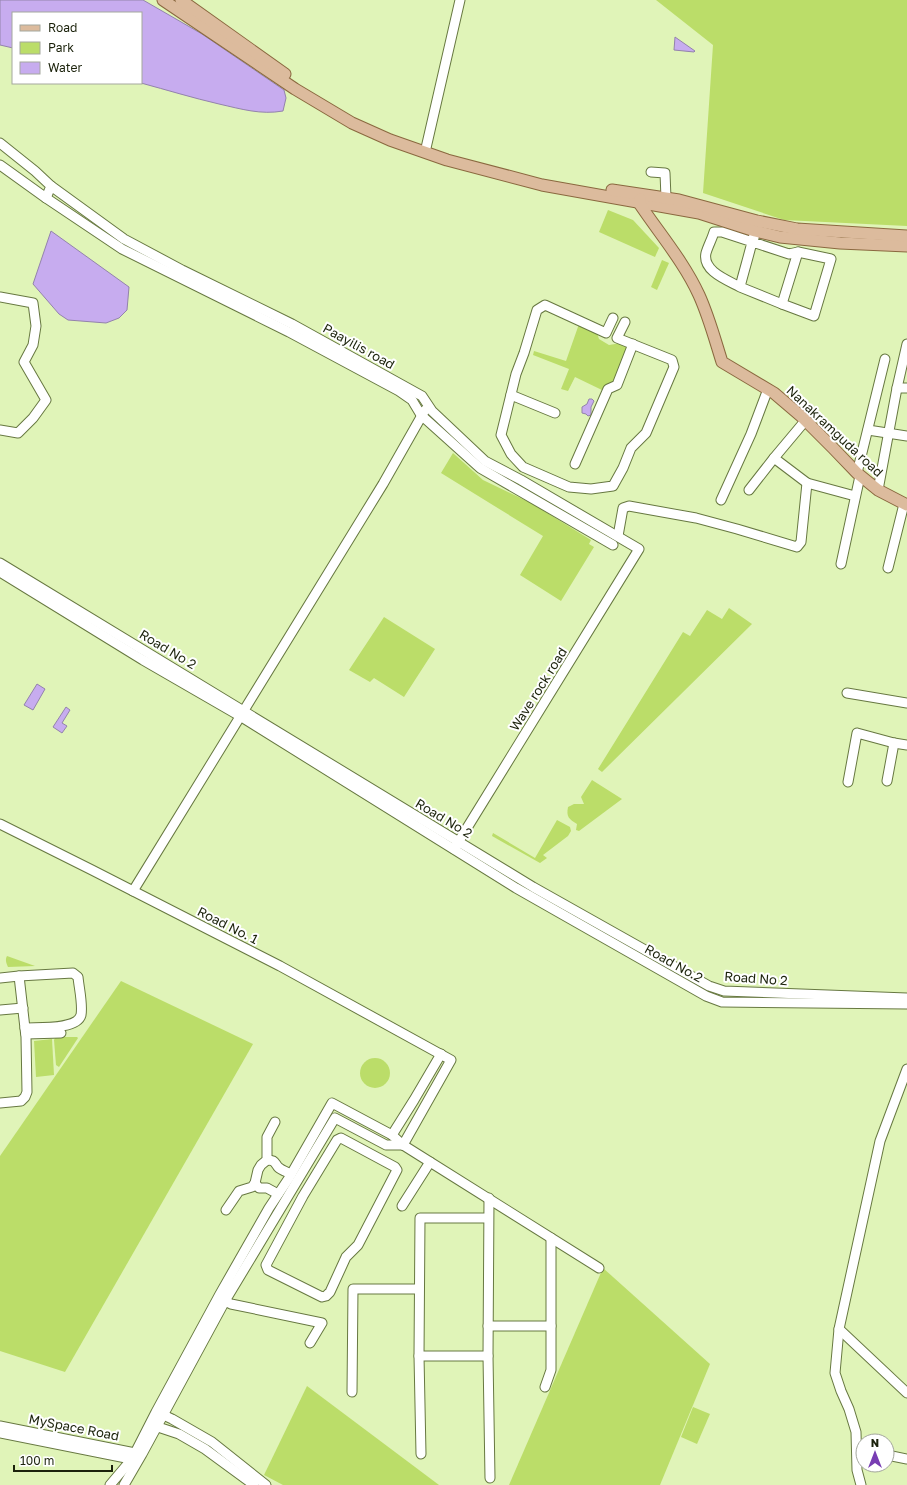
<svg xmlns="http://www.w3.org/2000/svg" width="907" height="1485" font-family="'Golos Text',sans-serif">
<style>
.green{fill:#bbdd69}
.water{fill:#c7acef;stroke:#9383ab}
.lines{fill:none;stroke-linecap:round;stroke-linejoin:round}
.minor-casing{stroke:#677841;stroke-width:11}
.major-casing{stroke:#8a683f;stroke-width:13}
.minor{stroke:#fff;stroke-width:9}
.major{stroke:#dcbb9d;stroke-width:11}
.labels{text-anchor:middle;stroke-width:4;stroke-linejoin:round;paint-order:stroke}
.street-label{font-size:13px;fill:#1b220b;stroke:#fff}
</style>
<rect width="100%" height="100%" fill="#e0f4b8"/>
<!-- green -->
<g class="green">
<polygon points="656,0 907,0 907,226 784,220 703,193 713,45"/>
<polygon points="608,210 633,220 659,248 655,257 599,232"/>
<polygon points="662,260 669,263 657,290 651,287"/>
<polygon points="579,324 587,330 597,333 599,339 609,345 621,343 630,348 616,384 604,391 575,377 568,391 561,389 569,369 533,355 534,351 566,361"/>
<polygon points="453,453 483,480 531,503 591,540 589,544 594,547 561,601 520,575 543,536 441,473"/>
<polygon points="729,608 752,624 602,772 598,769 683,632 690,636 707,610 722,619"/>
<polygon points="384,617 435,649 404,697 374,678 370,682 349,670"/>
<path d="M 592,780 L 622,799 L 579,831 L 576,830 L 577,824 C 569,819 566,817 568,807 L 574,804 L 584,804 L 581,797 Z"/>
<polygon points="557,820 570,827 571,831 568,836 543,855 547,858 540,863 492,836 493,833 535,858"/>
<path d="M 7,956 L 35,966 L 8,967 C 6,963 5,959 7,956 Z"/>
<polygon points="121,981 253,1044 65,1372 0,1351 0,1156"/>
<polygon points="65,1037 77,1037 78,1038 59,1067 56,1065 54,1040 55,1038"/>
<polygon points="52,1039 54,1075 36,1077 34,1041"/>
<circle cx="375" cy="1073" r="15"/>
<polygon points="603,1268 710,1364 660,1485 509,1485"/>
<polygon points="307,1386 439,1485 283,1485 264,1475"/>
<polygon points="693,1407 710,1414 697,1444 681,1437"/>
</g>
<!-- water -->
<g class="water">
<path d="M 0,0 L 143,0 L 202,34 L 284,90 L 286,98 L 283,111 C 261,115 241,109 219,104 C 193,98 167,90 141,83 L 141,13 L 13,13 L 13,48 L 0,45 Z"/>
<polygon points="675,37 695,51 694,52 674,50"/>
<polygon points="51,231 129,287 127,310 119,318 106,323 68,320 59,314 33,284"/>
<polygon points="589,399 592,399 594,401 591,407 591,415 588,416 586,414 582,413 582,407 587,404"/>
<polygon points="37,684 45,689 33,710 24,705"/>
<polygon points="66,707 70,710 62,723 67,726 62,733 53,727"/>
</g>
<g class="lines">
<!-- minor casing -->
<g class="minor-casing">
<g id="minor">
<polyline points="0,143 35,171 51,186 46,198 0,165"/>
<polyline points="426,148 460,0"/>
<polyline points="651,172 665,173 666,198"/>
<polyline points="51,186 124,239 182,270 292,324 422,396 432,411 485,461 521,480 639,549 454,849"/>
<polyline points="46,198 122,249 289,332 399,391 412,400 421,415 480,468 613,545"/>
<path d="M 740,287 C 727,280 702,271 706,253 C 708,246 712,239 714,232 L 722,232 L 789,254 L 798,252 L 782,304 L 740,287 C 744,271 749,255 753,238 L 754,238 L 755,231"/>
<polyline points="0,297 33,303 36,326 33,345 24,362 46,400 33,418 18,433 0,430"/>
<polyline points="782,304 814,316 831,259 798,252"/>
<polyline points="613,318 606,333 545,305 537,310 524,353 516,374 501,435 511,454 523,467 569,487 591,489 613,486 623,468 631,448 646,433 674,367 672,360 617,338 625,322"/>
<polyline points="897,388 907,388"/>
<polyline points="511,395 555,413"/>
<polyline points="805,421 774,458 807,483 855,496"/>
<polyline points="868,430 907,436"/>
<polyline points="575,464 608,389 617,385 633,344"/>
<polyline points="857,473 885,359"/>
<polyline points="749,490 774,458"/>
<polyline points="878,490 897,388 907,344"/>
<polyline points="721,500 751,434 768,389"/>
<polyline points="618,536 623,508 629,506 696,518 737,529 797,547 801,542 807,483"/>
<polyline points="0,563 533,887 709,986 724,991 907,998"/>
<polyline points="841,564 860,476"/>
<polyline points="888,568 904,504"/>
<polyline points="0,572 143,660 240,716 516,888 706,996 722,1002 907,1004"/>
<polyline points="847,693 907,703"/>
<polyline points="887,781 894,743"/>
<polyline points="848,782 857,733 894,743 907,745"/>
<polyline points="0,824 92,870 280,966 451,1060 403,1145"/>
<polyline points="133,891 383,484 425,410"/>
<path d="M 0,978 L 19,976 L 73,973 L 78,977 C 79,988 83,1004 81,1015 C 77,1030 38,1027 25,1028"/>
<polyline points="0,1010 23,1008"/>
<polyline points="26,1034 61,1033"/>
<polyline points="0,1103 21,1101 25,1097 27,1092 26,1037 19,976"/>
<polyline points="392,1135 414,1100 441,1054"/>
<polygon points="341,1138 395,1167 397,1170 358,1245 346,1257 330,1292 326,1296 322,1297 268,1270 266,1265 303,1196 337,1140"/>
<path d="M 267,1160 C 275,1160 274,1162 278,1167 C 281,1170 287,1172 291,1174"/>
<polyline points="255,1183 259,1188 267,1188 278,1194"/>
<polyline points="489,1198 488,1356 490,1478"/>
<polyline points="402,1206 430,1162"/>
<polyline points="226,1210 239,1191 252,1187 255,1183 258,1170 261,1165 267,1160 267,1137 275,1122"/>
<polyline points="225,1301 231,1304 322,1323 310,1343"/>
<polyline points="488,1326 551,1326"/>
<polyline points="839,1329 907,1393"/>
<polyline points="419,1356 488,1356"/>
<polyline points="545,1387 551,1370 551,1238"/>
<polyline points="352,1392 353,1289 419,1289"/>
<polyline points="157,1412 172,1419 212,1442 266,1485"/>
<polyline points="152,1425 179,1434 205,1449 254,1485"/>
<polyline points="0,1426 140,1454"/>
<polyline points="0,1433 136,1460"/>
<polyline points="421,1454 419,1356 420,1218 488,1218"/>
<polyline points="887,1455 907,1459"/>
<polyline points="110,1485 132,1459 156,1412 220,1294 269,1208 289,1178 332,1103 392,1135 403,1145 599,1268"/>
<polyline points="124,1485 142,1454 225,1301 335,1118 386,1145 403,1145"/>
<polyline points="861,1485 857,1470 856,1432 849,1409 841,1391 835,1373 839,1329 880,1141 907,1069"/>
</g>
</g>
<!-- major casing -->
<g class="major-casing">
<g id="major">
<polyline points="163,0 295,89 352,123 390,140 447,160 542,185 699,213 755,231 780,237 840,243 907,246"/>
<polyline points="181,0 285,74"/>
<polyline points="612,190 679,200 757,221 797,229 907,236"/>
<path d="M 640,199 L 639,203 C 659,233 684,262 699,295 C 709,317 715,340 722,362 L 774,393 L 801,416 L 833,448 L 857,473 L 878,490 L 907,505"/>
</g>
</g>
<!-- minor -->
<use href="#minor" class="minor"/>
<!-- major -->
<use href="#major" class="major"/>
</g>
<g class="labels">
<!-- street labels -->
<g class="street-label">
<text transform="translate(359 346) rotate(29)" y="5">Paayilis road</text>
<text transform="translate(835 431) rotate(43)" y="5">Nanakramguda road</text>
<text transform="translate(168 649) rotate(31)" y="5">Road No 2</text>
<text transform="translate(538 689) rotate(-58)" y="5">Wave rock road</text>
<text transform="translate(444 818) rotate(31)" y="5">Road No 2</text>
<text transform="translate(228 925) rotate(27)" y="5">Road No. 1</text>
<text transform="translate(674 963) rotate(29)" y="5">Road No.2</text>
<text transform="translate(756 978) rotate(4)" y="5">Road No 2</text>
<text transform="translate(74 1427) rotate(11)" y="5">MySpace Road</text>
</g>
</g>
<!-- legend -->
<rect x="12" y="12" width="130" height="72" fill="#ffffff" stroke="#a4a79d"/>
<rect x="20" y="25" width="20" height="6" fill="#dcbb9d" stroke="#a4a79d"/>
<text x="48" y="32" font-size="12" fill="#1b220b">Road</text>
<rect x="20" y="42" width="20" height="12" fill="#bbdd69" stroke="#a4a79d"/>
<text x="48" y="52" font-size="12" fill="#1b220b">Park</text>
<rect x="20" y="62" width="20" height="12" fill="#c7acef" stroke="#a4a79d"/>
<text x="48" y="72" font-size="12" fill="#1b220b">Water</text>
<!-- north arrow -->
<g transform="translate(875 1453)"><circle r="19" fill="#ffffff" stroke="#a4a79d"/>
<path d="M0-3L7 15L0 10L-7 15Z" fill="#783db3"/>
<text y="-6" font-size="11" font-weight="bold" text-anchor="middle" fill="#1b220b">N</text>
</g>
<!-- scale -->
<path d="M14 1465v6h98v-6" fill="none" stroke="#1b220b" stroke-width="2"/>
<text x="20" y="1465" font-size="12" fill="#1b220b" stroke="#ffffff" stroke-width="3" paint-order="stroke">100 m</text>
</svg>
